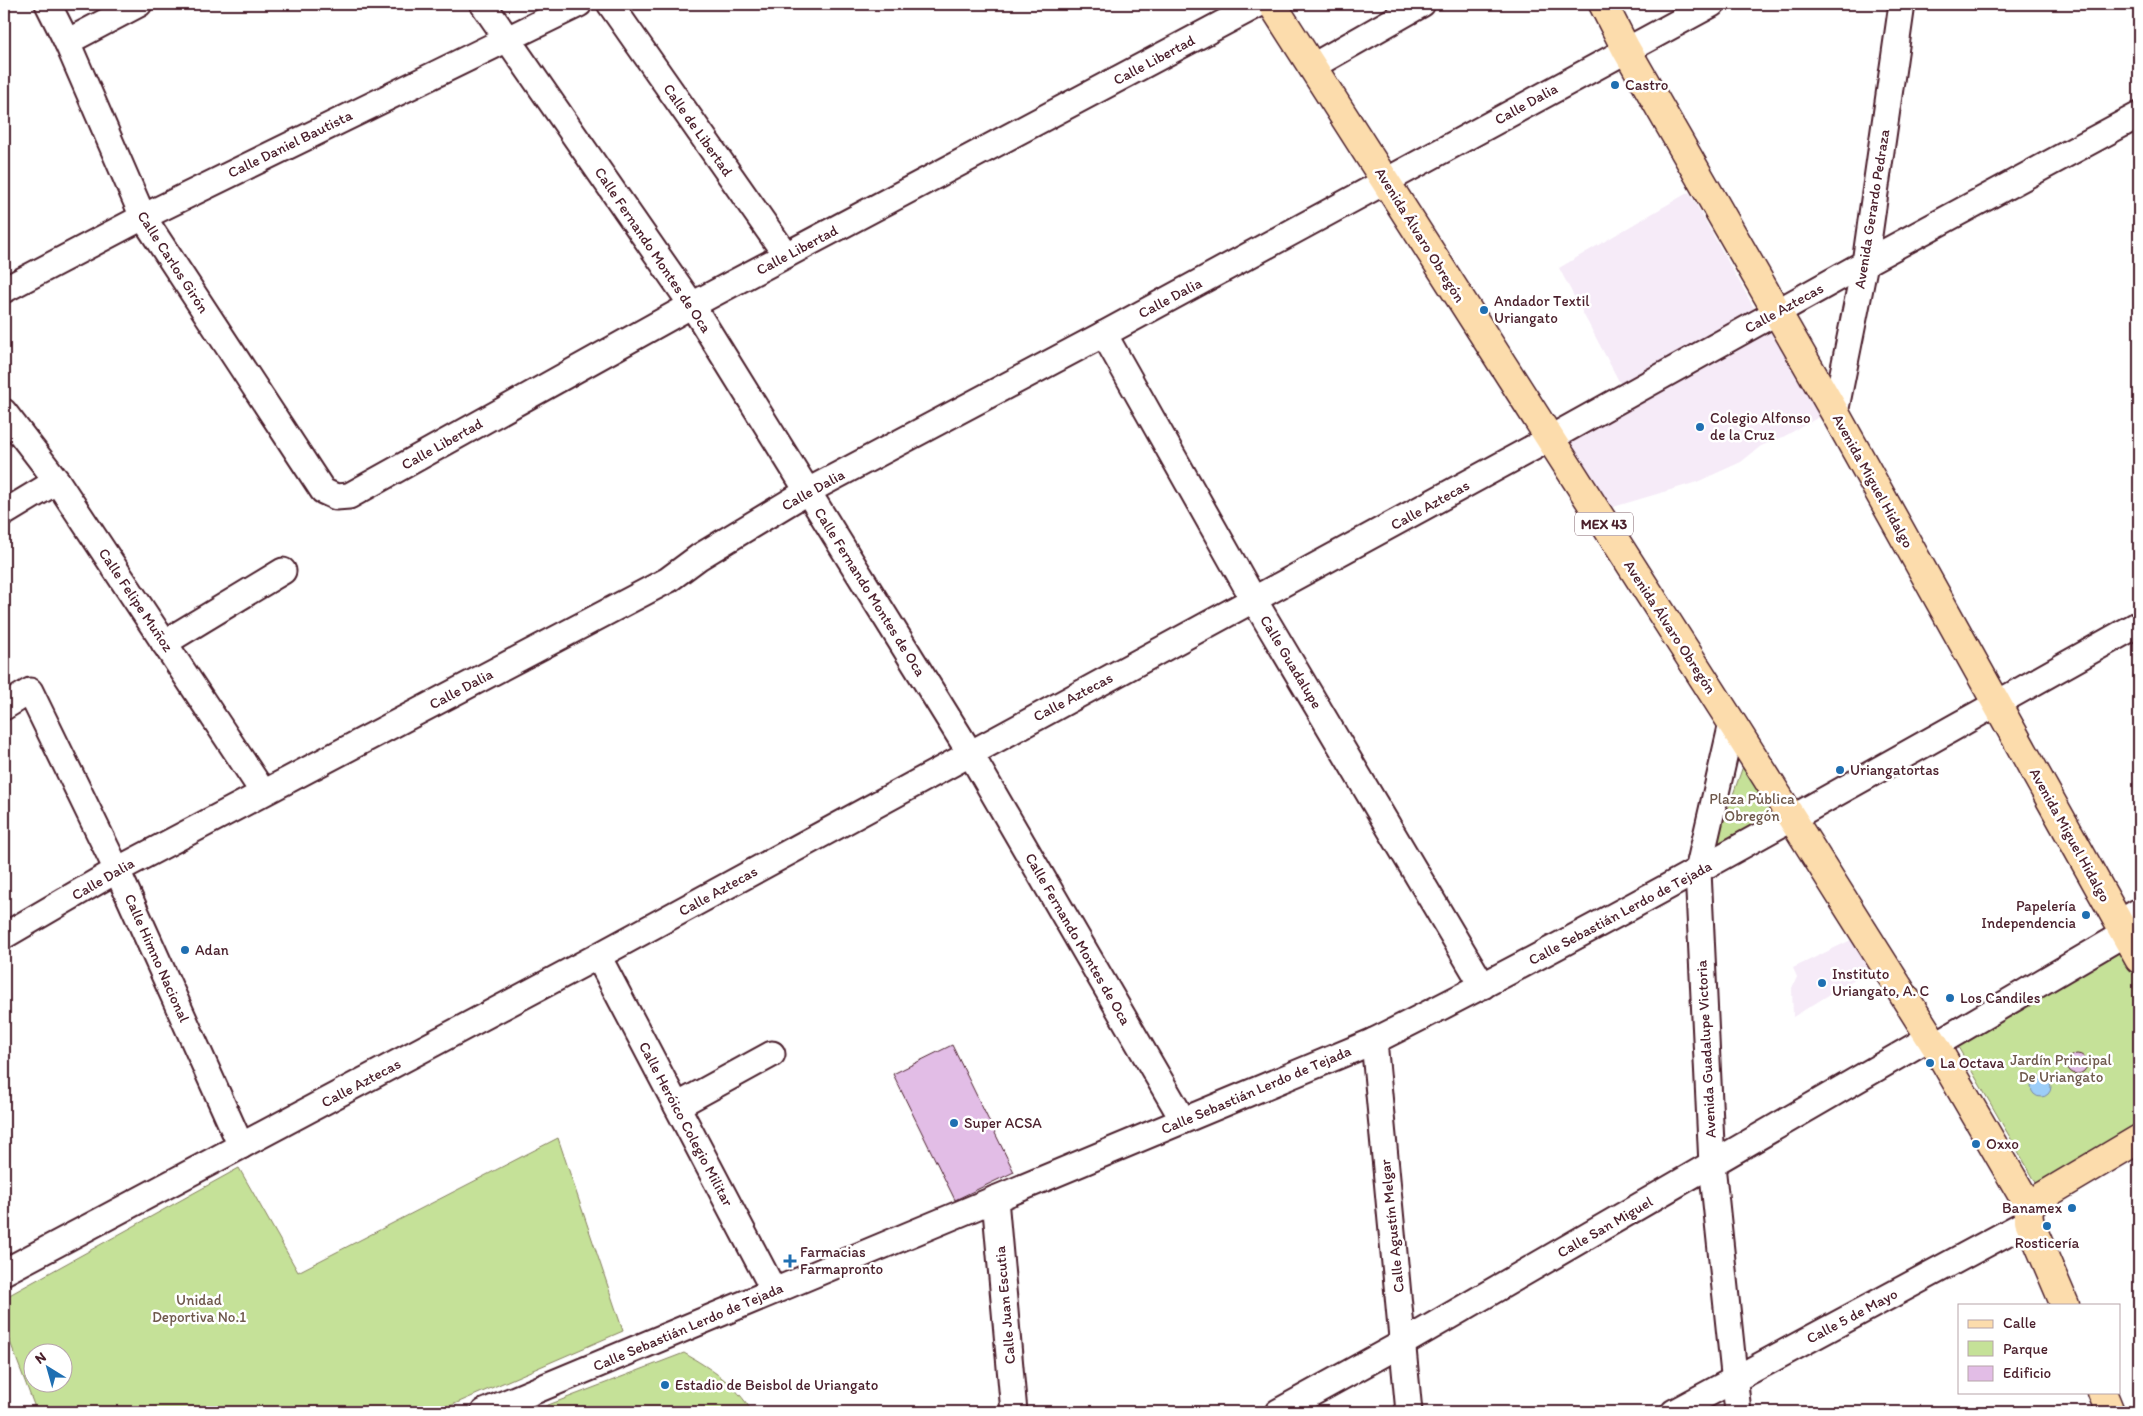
<svg xmlns="http://www.w3.org/2000/svg" width="2143" height="1416" font-family="Itim,sans-serif">
<style>
.built{fill:#f6ebf8}
.green{fill:#c5e198;stroke:#888062;fill-rule:evenodd}
.water{fill:#9ccdf8;stroke:#7b87a6}
.building{fill:#e2bde6;stroke:#4a1f2b}
.lines{fill:none;stroke-linecap:round;stroke-linejoin:round}
.minor-casing{stroke:#4a1f2b;stroke-width:29}
.major-casing{stroke:#4a1f2b;stroke-width:31}
.minor{stroke:#fff;stroke-width:25}
.major{stroke:#fcdcac;stroke-width:28}
.poi-dot{fill:#1f6fb2;stroke:#fff;stroke-width:2}
.labels{text-anchor:middle;stroke-width:5;stroke-linejoin:round;paint-order:stroke}
.shield{fill:#fff;stroke:#80626b;stroke-width:1}
.shield-label{font-size:14px;font-weight:bold;fill:#4a1f2b}
.street-label{font-size:15px;fill:#4a1f2b;stroke:#fff}
.poi-label{font-size:15px;fill:#4a1f2b;stroke:#fff;text-anchor:start}
.park-label{font-size:15px;fill:#6f594c;stroke:#fff}
</style>
<rect width="100%" height="100%" fill="#fff"/>
<filter id="ink" filterUnits="userSpaceOnUse"><feTurbulence type="fractalNoise" baseFrequency=".02" numOctaves="2"/><feDisplacementMap in="SourceGraphic" scale="10" xChannelSelector="R" yChannelSelector="G"/><feConvolveMatrix kernelMatrix="1 2 1 2 8 2 1 2 1" color-interpolation-filters="sRGB"/></filter>
<g filter="url(#ink)">
<!-- built -->
<g class="built">
<polygon points="1689,192 1754,308 1621,385 1559,268"/>
<polygon points="1769,330 1821,416 1783,437 1761,446 1741,462 1697,482 1610,508 1568,444"/>
<polygon points="1853,939 1871,969 1793,1017 1792,988 1797,977 1793,968"/>
</g>
<!-- green -->
<g class="green">
<polygon points="1747,755 1781,816 1713,851"/>
<polygon points="2121,942 2139,973 2139,1127 2038,1186 1954,1040"/>
<path d="M 558,1138 L 623,1331 L 436,1412 L 30,1412 L 34,1405 L 4,1326 L 4,1298 L 239,1168 L 298,1272 ZM 32,1354 L 62,1354 L 62,1384 L 32,1384 Z"/>
<path d="M 684,1353 C 711,1369 736,1384 752,1412 L 530,1412 Z"/>
</g>
<!-- water -->
<circle class="water" cx="2041" cy="1087" r="10"/>
<!-- building -->
<g class="building">
<polygon points="952,1045 1014,1172 955,1200 893,1074"/>
<circle cx="2077" cy="1064" r="10"/>
</g>
<g class="lines">
<!-- minor casing -->
<g class="minor-casing">
<g id="minor">
<polyline points="48,4 67,42 143,217 323,491 336,497 349,496 692,305 1259,4"/>
<polyline points="483,4 692,305 970,753 1183,1120"/>
<polyline points="610,4 786,255"/>
<polyline points="67,42 139,4"/>
<polyline points="1313,66 1422,4"/>
<polyline points="4,290 143,217 579,4"/>
<polyline points="1104,334 1254,600 1483,986"/>
<polyline points="4,412 57,481 263,792"/>
<polyline points="1835,413 1865,263 1902,4"/>
<polyline points="4,513 57,481"/>
<polyline points="164,643 283,571"/>
<polyline points="4,707 30,691 117,870 241,1146"/>
<polyline points="1732,723 1698,871 1712,1165 1738,1412"/>
<polyline points="2119,923 2139,911"/>
<polyline points="4,936 117,870 668,580 699,557 808,491 1104,334 1712,4"/>
<polyline points="598,956 774,1291"/>
<polyline points="1374,1041 1409,1412"/>
<polyline points="1935,1045 2124,934"/>
<polyline points="677,1106 772,1054"/>
<polyline points="995,1199 1014,1412"/>
<polyline points="4,1272 598,956 1549,439 1865,263 2139,115"/>
<path d="M 484,1412 L 1374,1041 C 1634,911 1885,765 2139,624"/>
<polyline points="1278,1412 1403,1343 1929,1038"/>
<polyline points="1674,1412 2029,1221"/>
</g>
</g>
<!-- major casing -->
<g class="major-casing">
<g id="major">
<polyline points="1272,4 1732,723 1935,1045 2028,1205 2029,1221 2065,1305"/>
<polyline points="1603,4 1626,49 1835,413 2139,959"/>
<polyline points="2028,1205 2139,1139"/>
<polyline points="2102,1392 2110,1412"/>
</g>
</g>
<!-- minor -->
<use href="#minor" class="minor"/>
<!-- major -->
<use href="#major" class="major"/>
</g>
</g>
<!-- markers -->
<g class="poi-dot">
<circle cx="1615" cy="85" r="5"/>
<circle cx="1484" cy="310" r="5"/>
<circle cx="1700" cy="427" r="5"/>
<circle cx="1840" cy="770" r="5"/>
<circle cx="2086" cy="915" r="5"/>
<circle cx="185" cy="950" r="5"/>
<circle cx="1822" cy="983" r="5"/>
<circle cx="1950" cy="998" r="5"/>
<circle cx="1930" cy="1063" r="5"/>
<circle cx="954" cy="1123" r="5"/>
<circle cx="1976" cy="1144" r="5"/>
<circle cx="2072" cy="1208" r="5"/>
<circle cx="2047" cy="1226" r="5"/>
<path d="M787.5 1253.5h5v5h5v5h-5v5h-5v-5h-5v-5h5z"/>
<circle cx="665" cy="1385" r="5"/>
</g>
<g class="labels">
<!-- shield labels -->
<rect class="shield" x="1575" y="512.5" width="58" height="23" rx="4"/>
<g class="shield-label">
<text x="1604" y="529">MEX 43</text>
</g>
<!-- street labels -->
<g class="street-label">
<text transform="translate(1154 60) rotate(-28)" y="5">Calle Libertad</text>
<text transform="translate(1526 104) rotate(-29)" y="5">Calle Dalia</text>
<text transform="translate(698 130) rotate(55)" y="5">Calle de Libertad</text>
<text transform="translate(290 144) rotate(-26)" y="5">Calle Daniel Bautista</text>
<text transform="translate(1872 209) rotate(-81)" y="5">Avenida Gerardo Pedraza</text>
<text transform="translate(1420 235) rotate(58)" y="5">Avenida Álvaro Obregón</text>
<text transform="translate(653 250) rotate(56)" y="5">Calle Fernando Montes de Oca</text>
<text transform="translate(797 250) rotate(-28)" y="5">Calle Libertad</text>
<text transform="translate(173 262) rotate(57)" y="5">Calle Carlos Girón</text>
<text transform="translate(1170 298) rotate(-28)" y="5">Calle Dalia</text>
<text transform="translate(1784 308) rotate(-29)" y="5">Calle Aztecas</text>
<text transform="translate(442 444) rotate(-29)" y="5">Calle Libertad</text>
<text transform="translate(1873 481) rotate(61)" y="5">Avenida Miguel Hidalgo</text>
<text transform="translate(813 490) rotate(-29)" y="5">Calle Dalia</text>
<text transform="translate(1430 505) rotate(-29)" y="5">Calle Aztecas</text>
<text transform="translate(870 592) rotate(58)" y="5">Calle Fernando Montes de Oca</text>
<text transform="translate(136 600) rotate(56)" y="5">Calle Felipe Muñoz</text>
<text transform="translate(1670 627) rotate(57)" y="5">Avenida Álvaro Obregón</text>
<text transform="translate(1291 662) rotate(59)" y="5">Calle Guadalupe</text>
<text transform="translate(461 689) rotate(-28)" y="5">Calle Dalia</text>
<text transform="translate(1073 697) rotate(-28)" y="5">Calle Aztecas</text>
<text transform="translate(2070 835) rotate(61)" y="5">Avenida Miguel Hidalgo</text>
<text transform="translate(103 879) rotate(-30)" y="5">Calle Dalia</text>
<text transform="translate(718 891) rotate(-29)" y="5">Calle Aztecas</text>
<text transform="translate(1620 913) rotate(-28)" y="5">Calle Sebastián Lerdo de Tejada</text>
<text transform="translate(1078 939) rotate(60)" y="5">Calle Fernando Montes de Oca</text>
<text transform="translate(157 958) rotate(66)" y="5">Calle Himno Nacional</text>
<text transform="translate(1706 1049) rotate(-93)" y="5">Avenida Guadalupe Victoria</text>
<text transform="translate(361 1083) rotate(-28)" y="5">Calle Aztecas</text>
<text transform="translate(1256 1090) rotate(-23)" y="5">Calle Sebastián Lerdo de Tejada</text>
<text transform="translate(686 1124) rotate(62)" y="5">Calle Heróico Colegio Militar</text>
<text transform="translate(1392 1226) rotate(-96)" y="5">Calle Agustín Melgar</text>
<text transform="translate(1605 1227) rotate(-30)" y="5">Calle San Miguel</text>
<text transform="translate(1005 1305) rotate(-95)" y="5">Calle Juan Escutia</text>
<text transform="translate(1852 1316) rotate(-28)" y="5">Calle 5 de Mayo</text>
<text transform="translate(688 1327) rotate(-23)" y="5">Calle Sebastián Lerdo de Tejada</text>
</g>
<!-- poi labels -->
<g class="poi-label">
<text x="1625" y="90">Castro</text>
<text x="1494" y="306">Andador Textil<tspan x="1494" dy="17">Uriangato</tspan></text>
<text x="1710" y="423">Colegio Alfonso<tspan x="1710" dy="17">de la Cruz</tspan></text>
<text x="1850" y="775">Uriangatortas</text>
<text x="2076" y="911" text-anchor="end">Papelería<tspan x="2076" dy="17">Independencia</tspan></text>
<text x="195" y="955">Adan</text>
<text x="1832" y="979">Instituto<tspan x="1832" dy="17">Uriangato, A. C</tspan></text>
<text x="1960" y="1003">Los Candiles</text>
<text x="1940" y="1068">La Octava</text>
<text x="964" y="1128">Super ACSA</text>
<text x="1986" y="1149">Oxxo</text>
<text x="2062" y="1213" text-anchor="end">Banamex</text>
<text x="2047" y="1248" text-anchor="middle">Rosticería</text>
<text x="800" y="1257">Farmacias<tspan x="800" dy="17">Farmapronto</tspan></text>
<text x="675" y="1390">Estadio de Beisbol de Uriangato</text>
</g>
<!-- park labels -->
<g class="park-label">
<text x="1752" y="804">Plaza Pública<tspan x="1752" dy="17">Obregón</tspan></text>
<text x="2061" y="1065">Jardín Principal<tspan x="2061" dy="17">De Uriangato</tspan></text>
<text x="199" y="1305">Unidad<tspan x="199" dy="17">Deportiva No.1</tspan></text>
</g>
</g>
<!-- margin -->
<rect width="2143" height="1416" fill="none" stroke="#fff" stroke-width="20"/>
<rect x="10" y="10" width="2123" height="1396" fill="none" stroke="#4a1f2b" stroke-width="2" filter="url(#ink)"/>
<!-- legend -->
<rect x="1958" y="1304" width="162" height="90" fill="#ffffff" stroke="#b7a5aa"/>
<rect x="1968" y="1320" width="25" height="8" fill="#fcdcac" stroke="#b7a5aa"/>
<text x="2003" y="1328" font-size="15" fill="#4a1f2b">Calle</text>
<rect x="1968" y="1341" width="25" height="15" fill="#c5e198" stroke="#b7a5aa"/>
<text x="2003" y="1354" font-size="15" fill="#4a1f2b">Parque</text>
<rect x="1968" y="1366" width="25" height="15" fill="#e2bde6" stroke="#b7a5aa"/>
<text x="2003" y="1378" font-size="15" fill="#4a1f2b">Edificio</text>
<!-- north arrow -->
<g transform="translate(48 1368) rotate(323)"><circle r="24" fill="#ffffff" stroke="#b7a5aa"/>
<path d="M0-4L9 19L0 12L-9 19Z" fill="#1f6fb2"/>
<text y="-8" font-size="14" font-weight="bold" text-anchor="middle" fill="#4a1f2b">N</text>
</g>
</svg>
